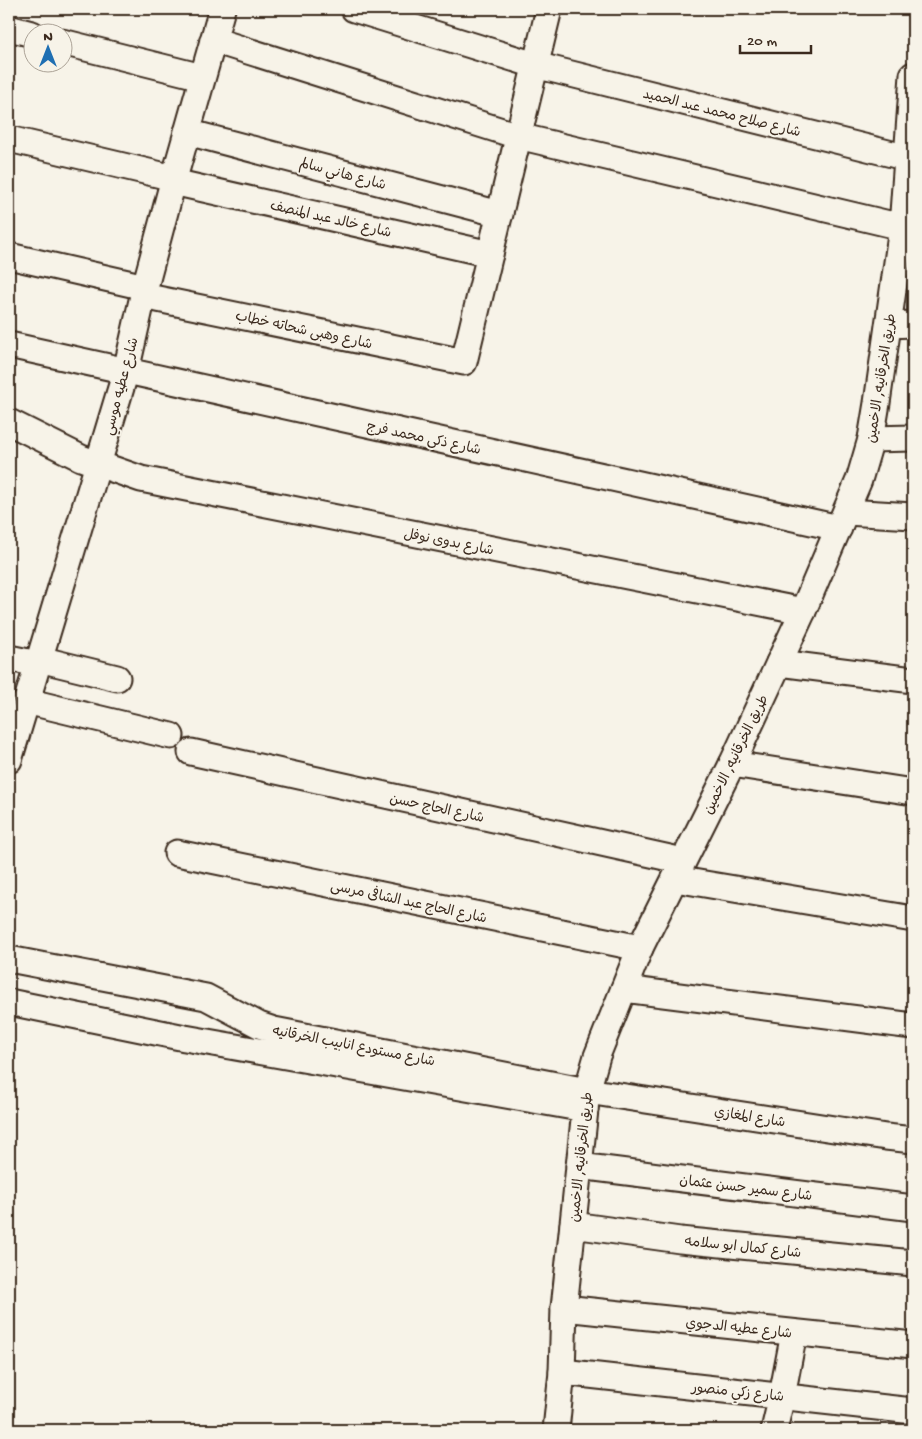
<svg xmlns="http://www.w3.org/2000/svg" width="922" height="1439" font-family="'Gochi Hand','Playpen Sans Arabic',sans-serif">
<style>
.lines{fill:none;stroke-linecap:round;stroke-linejoin:round}
.street-casing{stroke:#3b2a1e;stroke-width:29}
.street{stroke:#f7f3e8;stroke-width:25}
.labels{text-anchor:middle;stroke-width:4;stroke-linejoin:round;paint-order:stroke}
.street-label{font-size:14px;fill:#3b2a1e;stroke:#f7f3e8}
</style>
<rect width="100%" height="100%" fill="#f7f3e8"/>
<filter id="ink" filterUnits="userSpaceOnUse"><feTurbulence type="fractalNoise" baseFrequency=".02" numOctaves="2"/><feDisplacementMap in="SourceGraphic" scale="10" xChannelSelector="R" yChannelSelector="G"/><feConvolveMatrix kernelMatrix="1 2 1 2 8 2 1 2 1" color-interpolation-filters="sRGB"/></filter>
<g filter="url(#ink)">
<g class="lines">
<!-- street casing -->
<g class="street-casing">
<g id="street">
<polyline points="354,9 535,65 908,158"/>
<polyline points="9,28 32,34"/>
<polyline points="213,40 518,136 902,227"/>
<polyline points="62,42 202,77"/>
<polyline points="187,132 500,214"/>
<polyline points="9,139 174,178"/>
<polyline points="173,182 490,254"/>
<polyline points="9,256 145,287"/>
<polyline points="143,296 464,362 549,9"/>
<polyline points="889,325 913,324"/>
<polyline points="9,345 839,528"/>
<polyline points="9,422 81,458 141,479 803,611"/>
<polyline points="871,439 913,438"/>
<polyline points="846,512 913,516"/>
<polyline points="9,658 38,664"/>
<polyline points="39,659 117,678"/>
<polyline points="779,663 913,680"/>
<polyline points="26,701 171,736"/>
<polyline points="191,752 683,861"/>
<polyline points="9,760 126,371 145,287 173,182 222,9"/>
<polyline points="732,764 913,792"/>
<polyline points="177,853 640,948"/>
<polyline points="675,879 913,919"/>
<polyline points="9,959 206,997 259,1025 274,1030 587,1091 886,1137 913,1140"/>
<polyline points="624,989 913,1026"/>
<polyline points="9,1002 185,1038 585,1109"/>
<polyline points="579,1166 913,1208"/>
<polyline points="573,1225 680,1240 913,1263"/>
<polyline points="564,1308 913,1345"/>
<polyline points="562,1372 913,1411"/>
<polyline points="556,1430 562,1372 564,1308 587,1091 597,1056 640,948 732,764 803,611 859,480 871,439 877,403 902,227 913,75"/>
<polyline points="774,1430 782,1396 794,1333"/>
</g>
</g>
<!-- street -->
<use href="#street" class="street"/>
</g>
</g>
<g class="labels">
<!-- street labels -->
<g class="street-label">
<text transform="translate(722 112) rotate(14)" y="5">شارع صلاح محمد عبد الحميد</text>
<text transform="translate(343 173) rotate(15)" y="5">شارع هاني سالم</text>
<text transform="translate(331 218) rotate(13)" y="5">شارع خالد عبد المنصف</text>
<text transform="translate(304 329) rotate(12)" y="5">شارع وهبى شحاته خطاب</text>
<text transform="translate(880 378) rotate(-81)" y="5">طريق الخرقانيه, الاخمين</text>
<text transform="translate(120 386) rotate(-75)" y="5">شارع عطيه موسي</text>
<text transform="translate(424 437) rotate(12)" y="5">شارع ذكى محمد فرج</text>
<text transform="translate(449 541) rotate(11)" y="5">شارع بدوى نوفل</text>
<text transform="translate(735 754) rotate(-64)" y="5">طريق الخرقانيه, الاخمين</text>
<text transform="translate(437 807) rotate(12)" y="5">شارع الحاج حسن</text>
<text transform="translate(409 901) rotate(12)" y="5">شارع الحاج عبد الشافى مرسى</text>
<text transform="translate(354 1045) rotate(11)" y="5">شارع مستودع انابيب الخرقانيه</text>
<text transform="translate(750 1116) rotate(9)" y="5">شارع المغازي</text>
<text transform="translate(580 1157) rotate(-84)" y="5">طريق الخرقانيه, الاخمين</text>
<text transform="translate(746 1187) rotate(7)" y="5">شارع سمير حسن عثمان</text>
<text transform="translate(743 1246) rotate(6)" y="5">شارع كمال ابو سلامه</text>
<text transform="translate(739 1327) rotate(6)" y="5">شارع عطيه الدجوي</text>
<text transform="translate(738 1391) rotate(6)" y="5">شارع زكي منصور</text>
</g>
</g>
<!-- margin -->
<rect width="922" height="1439" fill="none" stroke="#f7f3e8" stroke-width="30"/>
<rect x="15" y="15" width="892" height="1409" fill="none" stroke="#3b2a1e" stroke-width="2" filter="url(#ink)"/>
<!-- north arrow -->
<g transform="translate(48 48)"><circle r="24" fill="#f7f3e8" stroke="#aca397"/>
<path d="M0-4L9 19L0 12L-9 19Z" fill="#1f6fb2"/>
<text y="-8" font-size="14" font-weight="bold" text-anchor="middle" fill="#3b2a1e">N</text>
</g>
<!-- scale -->
<path d="M740 45v8h71v-8" fill="none" stroke="#3b2a1e" stroke-width="2.5"/>
<text x="747" y="45" font-size="15" fill="#3b2a1e" stroke="#f7f3e8" stroke-width="4" paint-order="stroke">20 m</text>
</svg>
